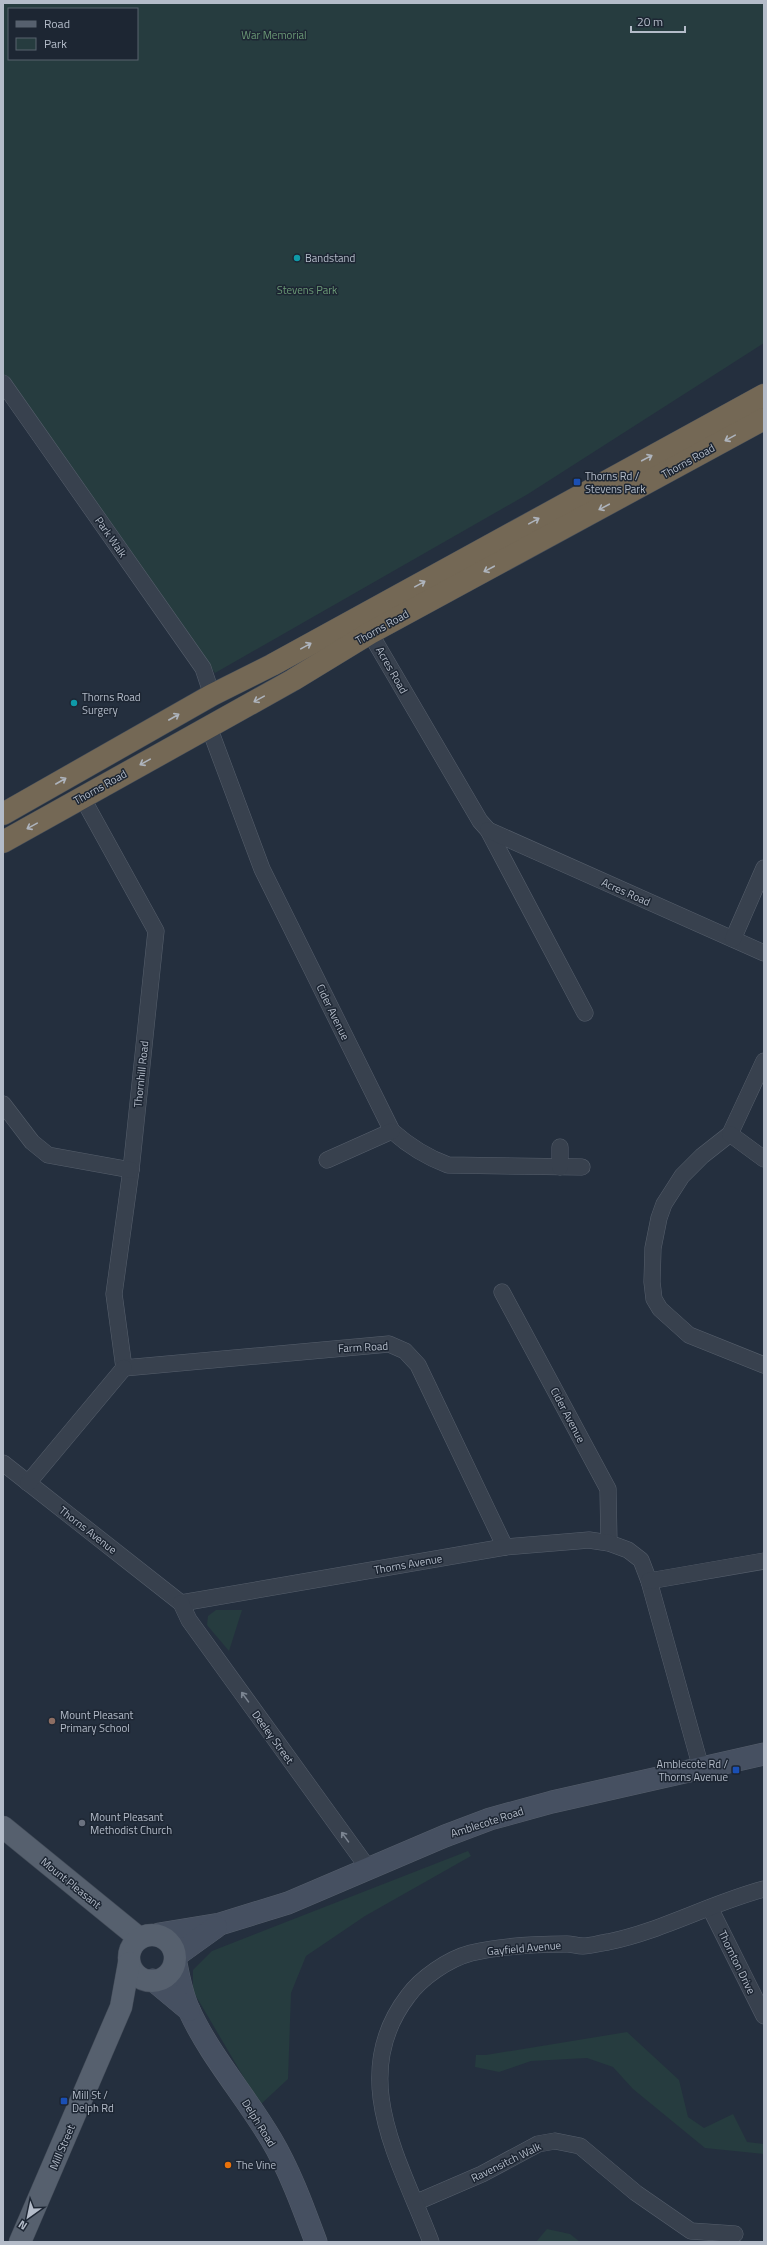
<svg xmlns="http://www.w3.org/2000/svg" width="767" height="2245" font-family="'Titillium Web',sans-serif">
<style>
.green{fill:#263c3f;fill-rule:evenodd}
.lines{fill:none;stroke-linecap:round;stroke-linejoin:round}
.street-casing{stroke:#565f6c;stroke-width:17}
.secondary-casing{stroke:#565f6c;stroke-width:23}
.primary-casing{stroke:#414a57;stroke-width:23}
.highway-casing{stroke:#434c59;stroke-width:23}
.street{stroke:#38414e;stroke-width:16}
.secondary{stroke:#465061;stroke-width:22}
.primary{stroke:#56606e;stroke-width:22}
.highway{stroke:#746855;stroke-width:22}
.oneway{stroke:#aeb4bd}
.oneway2{stroke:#7c8592}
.culture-dot{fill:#0f9aa8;stroke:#1d2633;stroke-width:1.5}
.transit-dot{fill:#1a4fb4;stroke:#1d2633;stroke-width:1.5}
.education-dot{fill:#8d6e63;stroke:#1d2633;stroke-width:1.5}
.worship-dot{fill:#6b7280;stroke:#1d2633;stroke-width:1.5}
.food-dot{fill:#e8710a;stroke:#1d2633;stroke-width:1.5}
.labels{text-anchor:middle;stroke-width:3;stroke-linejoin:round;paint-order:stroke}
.park-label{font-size:11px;fill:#6b9a76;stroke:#1d2633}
.poi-label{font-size:11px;fill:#b4bcc9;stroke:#1d2633;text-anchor:start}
.street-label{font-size:11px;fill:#b4bcc9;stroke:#1d2633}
</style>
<rect width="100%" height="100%" fill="#242f3e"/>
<!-- green -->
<g class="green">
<path d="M 3,3 L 764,3 L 764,343 L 528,494 L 215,673 L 3,373 ZM 9,9 L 137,9 L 137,59 L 9,59 Z"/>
<polygon points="216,1610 242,1610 229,1651 207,1625 208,1616"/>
<polygon points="468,1851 471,1856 365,1916 306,1956 291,1993 288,2079 260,2105 193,1991 193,1970 212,1951"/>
<polygon points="627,2032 679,2080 688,2117 704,2128 733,2114 747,2142 764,2144 764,2154 705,2148 633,2089 613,2067 587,2058 531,2061 499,2072 475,2067 476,2055 486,2055"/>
<polygon points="547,2229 570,2234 580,2242 536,2242"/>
</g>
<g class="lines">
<!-- street casing -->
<g class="street-casing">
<g id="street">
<polyline points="3,383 203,668 212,695"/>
<polyline points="370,633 480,821 488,830 585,1013"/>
<path d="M 209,727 L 262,869 L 392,1131 C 409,1146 426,1157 448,1165 L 582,1167"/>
<polyline points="82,797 156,931 131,1170 114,1294 124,1368"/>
<polyline points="488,830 764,953"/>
<polyline points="733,939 764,868"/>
<polyline points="764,1061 730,1134 702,1156 682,1176 664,1204 659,1218 653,1248 652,1282 654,1299 660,1309 689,1335 764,1365"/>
<polyline points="3,1104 32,1142 48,1155 131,1170"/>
<polyline points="730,1134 764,1159"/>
<polyline points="560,1147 560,1167"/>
<polyline points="327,1160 392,1131"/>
<polyline points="502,1292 608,1489 609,1543"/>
<polyline points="124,1368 389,1344 405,1351 418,1365 505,1547"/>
<polyline points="3,1463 181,1603 505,1547 589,1540 609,1543 628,1550 641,1560 649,1581 701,1768"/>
<polyline points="28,1483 124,1368"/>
<polyline points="649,1581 764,1561"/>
<polyline points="181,1603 189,1620 368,1868"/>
<polyline points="710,1908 764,2016"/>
<polyline points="417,2202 482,2174 538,2144 555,2141 580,2146 636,2193 691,2231 735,2234"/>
<path d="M 431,2242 C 401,2162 346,2077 408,1996 C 421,1978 448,1959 471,1953 C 501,1946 535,1944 567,1944 C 572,1944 577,1946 583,1946 C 591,1946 600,1943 608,1942 C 662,1931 711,1903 764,1889"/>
</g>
</g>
<!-- secondary casing -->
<g class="secondary-casing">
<g id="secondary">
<polyline points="159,1934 220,1924 288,1903 445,1836 490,1819 552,1802 764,1754"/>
<polyline points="177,1955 216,1927"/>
<path d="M 176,1963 C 179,1979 182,1995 189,2010 C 210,2056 245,2095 271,2139 C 290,2171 303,2207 316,2242"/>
<polyline points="153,1980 189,2010"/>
</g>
</g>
<!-- primary casing -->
<g class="primary-casing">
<g id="primary">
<polyline points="3,1827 139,1938"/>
<circle cx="152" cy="1958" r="23"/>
<polyline points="20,2242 121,2007 129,1963"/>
</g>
</g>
<!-- highway casing -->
<g class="highway-casing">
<g id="highway">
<polyline points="3,814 212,695 272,665 764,395"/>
<polyline points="3,842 293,680 370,633 764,419"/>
</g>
</g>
<!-- street -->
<use href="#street" class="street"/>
<!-- secondary -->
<use href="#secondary" class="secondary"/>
<!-- primary -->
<use href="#primary" class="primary"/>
<!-- highway -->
<use href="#highway" class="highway"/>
</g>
<!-- one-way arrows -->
<defs><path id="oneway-shaft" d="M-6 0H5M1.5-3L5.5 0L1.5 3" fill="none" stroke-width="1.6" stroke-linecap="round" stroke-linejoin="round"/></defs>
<g class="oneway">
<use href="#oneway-shaft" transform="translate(730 438) rotate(151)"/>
<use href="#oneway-shaft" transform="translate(647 458) rotate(-28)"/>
<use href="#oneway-shaft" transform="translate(604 507) rotate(152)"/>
<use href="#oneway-shaft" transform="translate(534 521) rotate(-29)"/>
<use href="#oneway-shaft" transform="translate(489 569) rotate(152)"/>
<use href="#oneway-shaft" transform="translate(420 584) rotate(-29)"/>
<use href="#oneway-shaft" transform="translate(306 646) rotate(-29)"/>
<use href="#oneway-shaft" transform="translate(259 699) rotate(151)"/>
<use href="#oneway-shaft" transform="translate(174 717) rotate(-30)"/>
<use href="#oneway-shaft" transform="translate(145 762) rotate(151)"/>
<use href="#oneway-shaft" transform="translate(61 781) rotate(-30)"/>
<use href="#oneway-shaft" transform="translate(32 826) rotate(151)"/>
</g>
<g class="oneway2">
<use href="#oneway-shaft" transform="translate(245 1697) rotate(-126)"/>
<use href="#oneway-shaft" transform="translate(345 1837) rotate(-126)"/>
</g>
<!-- markers -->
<g class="culture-dot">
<circle cx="297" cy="258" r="4"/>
<circle cx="74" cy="703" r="4"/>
</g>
<g class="transit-dot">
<rect x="573" y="478" width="8" height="8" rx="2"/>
<rect x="732" y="1766" width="8" height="8" rx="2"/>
<rect x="60" y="2097" width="8" height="8" rx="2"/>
</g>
<circle class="education-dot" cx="52" cy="1721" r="4"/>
<circle class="worship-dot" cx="82" cy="1823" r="4"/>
<circle class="food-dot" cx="228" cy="2165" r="4"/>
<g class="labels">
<!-- park labels -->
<g class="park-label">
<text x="274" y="39">War Memorial</text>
<text x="307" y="294">Stevens Park</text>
</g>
<!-- poi labels -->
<g class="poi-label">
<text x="305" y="262">Bandstand</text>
<text x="585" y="480">Thorns Rd /<tspan x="585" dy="13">Stevens Park</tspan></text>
<text x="82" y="701">Thorns Road<tspan x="82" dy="13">Surgery</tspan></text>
<text x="60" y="1719">Mount Pleasant<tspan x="60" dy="13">Primary School</tspan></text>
<text x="728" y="1768" text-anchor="end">Amblecote Rd /<tspan x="728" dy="13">Thorns Avenue</tspan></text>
<text x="90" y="1821">Mount Pleasant<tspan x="90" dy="13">Methodist Church</tspan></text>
<text x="72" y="2099">Mill St /<tspan x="72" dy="13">Delph Rd</tspan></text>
<text x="236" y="2169">The Vine</text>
</g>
<!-- street labels -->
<g class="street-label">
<text transform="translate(688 461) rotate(-29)" y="4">Thorns Road</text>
<text transform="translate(111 537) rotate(55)" y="4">Park Walk</text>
<text transform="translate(382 627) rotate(-29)" y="4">Thorns Road</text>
<text transform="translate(392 670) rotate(60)" y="4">Acres Road</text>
<text transform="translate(100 787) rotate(-29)" y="4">Thorns Road</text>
<text transform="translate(626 892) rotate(24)" y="4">Acres Road</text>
<text transform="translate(333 1012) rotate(64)" y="4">Cider Avenue</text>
<text transform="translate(141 1074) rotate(-84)" y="4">Thornhill Road</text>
<text transform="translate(363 1347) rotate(-3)" y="4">Farm Road</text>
<text transform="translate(568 1415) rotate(62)" y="4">Cider Avenue</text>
<text transform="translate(88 1530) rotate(38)" y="4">Thorns Avenue</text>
<text transform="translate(408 1564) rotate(-10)" y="4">Thorns Avenue</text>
<text transform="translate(273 1737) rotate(54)" y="4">Deeley Street</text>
<text transform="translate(487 1822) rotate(-18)" y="4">Amblecote Road</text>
<text transform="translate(71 1883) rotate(39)" y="4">Mount Pleasant</text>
<text transform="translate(524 1948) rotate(-5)" y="4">Gayfield Avenue</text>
<text transform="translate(737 1962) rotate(64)" y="4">Thornton Drive</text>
<text transform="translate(259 2123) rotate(58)" y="4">Delph Road</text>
<text transform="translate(62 2147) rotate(-67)" y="4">Mill Street</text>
<text transform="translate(506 2162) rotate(-26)" y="4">Ravensitch Walk</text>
</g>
</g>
<!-- border -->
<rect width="767" height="2245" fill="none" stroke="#b4bcc9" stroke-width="8"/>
<!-- legend -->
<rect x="8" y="8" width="130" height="52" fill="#1d2633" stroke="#59626f"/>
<rect x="16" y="21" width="20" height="6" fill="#56606e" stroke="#59626f"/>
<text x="44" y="28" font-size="12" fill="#b4bcc9">Road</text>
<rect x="16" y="38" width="20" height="12" fill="#263c3f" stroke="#59626f"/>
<text x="44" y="48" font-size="12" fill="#b4bcc9">Park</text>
<!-- north arrow -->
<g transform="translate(28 2217) rotate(213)" stroke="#1d2633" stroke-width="3" paint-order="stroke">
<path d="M0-3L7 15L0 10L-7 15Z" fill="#b4bcc9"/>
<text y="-6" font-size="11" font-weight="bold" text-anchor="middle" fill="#b4bcc9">N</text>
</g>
<!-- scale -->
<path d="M631 26v6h54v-6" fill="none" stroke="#b4bcc9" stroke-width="2"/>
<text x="637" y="26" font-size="12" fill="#b4bcc9" stroke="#1d2633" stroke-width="3" paint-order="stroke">20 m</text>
</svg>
